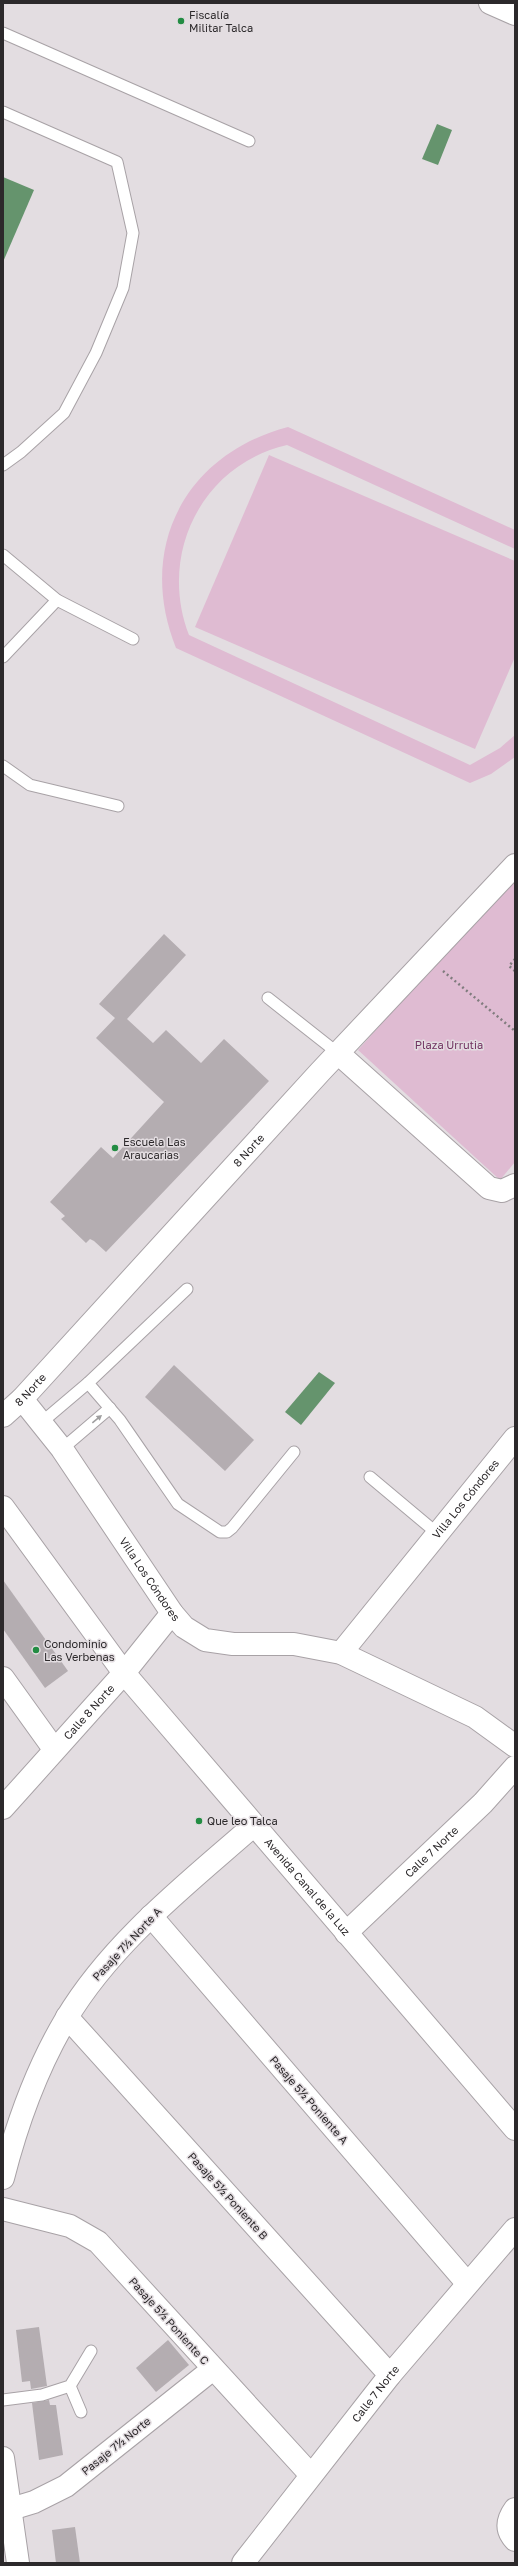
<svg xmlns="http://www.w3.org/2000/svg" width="518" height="2566" font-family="'Golos Text',sans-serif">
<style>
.green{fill:#dfbbd2}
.water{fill:#65946d}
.building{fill:#b4adb1}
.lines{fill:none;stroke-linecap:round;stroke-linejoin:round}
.service-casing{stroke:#a8a2a6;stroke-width:13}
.minor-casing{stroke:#a8a2a6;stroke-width:24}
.path{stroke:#807c7e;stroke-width:2.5;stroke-dasharray:2 3;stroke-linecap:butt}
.service{stroke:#fff;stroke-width:11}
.minor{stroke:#fff;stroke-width:22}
.oneway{fill:#a09fa0}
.poi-dot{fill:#238c43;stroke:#e3dde1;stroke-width:1.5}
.labels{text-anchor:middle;stroke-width:3;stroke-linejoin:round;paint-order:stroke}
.poi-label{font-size:11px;fill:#2c292b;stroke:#e3dde1;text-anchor:start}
.park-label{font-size:11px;fill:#723361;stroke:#e3dde1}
.street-label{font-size:11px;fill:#2c292b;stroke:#e3dde1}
</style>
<rect width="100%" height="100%" fill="#e3dde1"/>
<!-- green -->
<g class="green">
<path d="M 288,427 L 515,530 L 515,549 L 287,445 C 201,465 158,555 189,635 L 470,765 L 500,748 L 515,735 L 515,757 L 491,774 L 470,783 L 176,648 C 136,548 185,454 288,427 Z"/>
<polygon points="269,455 515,561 515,657 475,749 195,627"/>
<polygon points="515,874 515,1162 500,1180 358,1050"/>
</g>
<!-- water -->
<g class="water">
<polygon points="437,124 452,130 438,165 422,159"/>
<polygon points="3,177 34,190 3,262"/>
<polygon points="319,1372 335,1383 301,1425 285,1412"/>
</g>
<!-- building -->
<g class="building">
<polygon points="164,934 186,955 127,1019 153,1043 166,1030 201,1063 224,1039 269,1081 106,1252 94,1241 90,1239 86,1243 61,1219 65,1216 50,1202 101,1147 113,1158 164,1102 96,1038 115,1018 99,1004"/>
<polygon points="174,1365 254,1440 225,1471 145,1397"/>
<polygon points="3,1580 68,1671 45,1688 3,1629"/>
<polygon points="39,2327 47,2386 31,2389 30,2381 22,2382 16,2330"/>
<polygon points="168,2340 189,2365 156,2392 136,2368"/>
<polygon points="49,2400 50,2405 56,2405 63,2455 39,2460 32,2403"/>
<polygon points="75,2527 80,2563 56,2563 52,2530"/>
</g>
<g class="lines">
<!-- service casing -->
<g class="service-casing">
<g id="service">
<polyline points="3,33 249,141"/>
<polyline points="3,112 117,162 133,233 123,288 96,353 64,413 21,452 3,465"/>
<polyline points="3,555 57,600 133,639"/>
<polyline points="3,657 57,600"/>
<polyline points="3,766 30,785 118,806"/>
<polyline points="268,998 339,1054"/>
<polyline points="88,1383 120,1420 178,1504 220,1532 227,1532 232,1528 294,1452"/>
<polyline points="42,1422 88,1383 187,1289"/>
<polyline points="62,1449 110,1408"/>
<polyline points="370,1477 438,1534"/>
<polyline points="70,2386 81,2412"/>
<polyline points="3,2400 42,2395 70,2386 91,2351"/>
</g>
</g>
<!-- minor casing -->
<g class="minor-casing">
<g id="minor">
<polyline points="490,3 515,14"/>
<polyline points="339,1054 489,1188 502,1191 515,1185"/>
<path id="s1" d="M 22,1399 L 62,1449 L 172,1613 L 184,1627 L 205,1640 L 233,1644 L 294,1644 L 341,1653 L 475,1717 L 515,1746"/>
<path id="s2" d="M 3,1416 L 22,1399 L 320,1072 L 515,865"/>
<path id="s3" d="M 3,1507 L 124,1673 L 515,2129"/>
<path id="s4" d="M 341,1653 L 515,1438"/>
<polyline points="3,1678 54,1749"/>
<path id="s5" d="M 3,1808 L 124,1673 L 172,1613"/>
<polyline points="151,1916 467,2283"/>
<path id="s6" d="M 346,1933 L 483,1803 L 515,1767"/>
<polyline points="67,2017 390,2375"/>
<path d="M 3,2178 C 17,2123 37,2068 66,2019 C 112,1942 187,1884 253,1826"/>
<polyline points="3,2209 70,2226 98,2242 310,2474"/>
<polyline points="3,2458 18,2563"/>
<polyline points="11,2509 34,2502 66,2486 213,2369"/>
<path d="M 515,2509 C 507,2520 506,2530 515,2540"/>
<path id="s7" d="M 243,2563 L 390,2375 L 515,2229"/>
</g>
</g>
<!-- path -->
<g class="path">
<polyline points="515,959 509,966 515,971"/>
<polyline points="443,971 515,1031"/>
</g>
<!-- service -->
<use href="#service" class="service"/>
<!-- minor -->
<use href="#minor" class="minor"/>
</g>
<!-- one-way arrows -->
<defs><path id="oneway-solid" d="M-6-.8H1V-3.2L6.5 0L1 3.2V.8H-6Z"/></defs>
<use class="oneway" href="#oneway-solid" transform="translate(97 1419) rotate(-39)"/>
<!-- markers -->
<g class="poi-dot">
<circle cx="181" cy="21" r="4"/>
<circle cx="115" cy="1148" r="4"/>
<circle cx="36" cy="1650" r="4"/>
<circle cx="199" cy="1821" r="4"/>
</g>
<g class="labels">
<!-- poi labels -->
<g class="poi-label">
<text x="189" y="19">Fiscalía<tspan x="189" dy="13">Militar Talca</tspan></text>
<text x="123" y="1146">Escuela Las<tspan x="123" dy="13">Araucarias</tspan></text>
<text x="44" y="1648">Condominio<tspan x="44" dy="13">Las Verbenas</tspan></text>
<text x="207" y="1825">Que leo Talca</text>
</g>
<!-- park labels -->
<g class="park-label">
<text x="449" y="1049">Plaza Urrutia</text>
</g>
<!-- street labels -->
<g class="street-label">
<text dy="4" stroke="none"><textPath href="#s2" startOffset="362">8 Norte</textPath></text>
<text dy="4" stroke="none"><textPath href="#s2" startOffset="38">8 Norte</textPath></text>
<text dy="4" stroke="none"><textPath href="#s4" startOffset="198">Villa Los Cóndores</textPath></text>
<text dy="4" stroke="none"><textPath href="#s1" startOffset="221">Villa Los Cóndores</textPath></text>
<text dy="4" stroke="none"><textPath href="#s5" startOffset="129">Calle 8 Norte</textPath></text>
<text dy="4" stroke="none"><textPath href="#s6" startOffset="118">Calle 7 Norte</textPath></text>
<text dy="4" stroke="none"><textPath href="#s3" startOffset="487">Avenida Canal de la Luz</textPath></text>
<text transform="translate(127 1944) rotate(-47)" y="4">Pasaje 7½ Norte A</text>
<text transform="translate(309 2100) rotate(49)" y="4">Pasaje 5½ Poniente A</text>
<text transform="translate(228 2196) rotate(48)" y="4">Pasaje 5½ Poniente B</text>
<text transform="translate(169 2321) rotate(48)" y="4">Pasaje 5½ Poniente C</text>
<text dy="4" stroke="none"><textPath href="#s7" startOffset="215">Calle 7 Norte</textPath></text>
<text transform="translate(116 2446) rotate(-39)" y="4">Pasaje 7½ Norte</text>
</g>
</g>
<!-- border -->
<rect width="518" height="2566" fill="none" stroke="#2c292b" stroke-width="8"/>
</svg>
